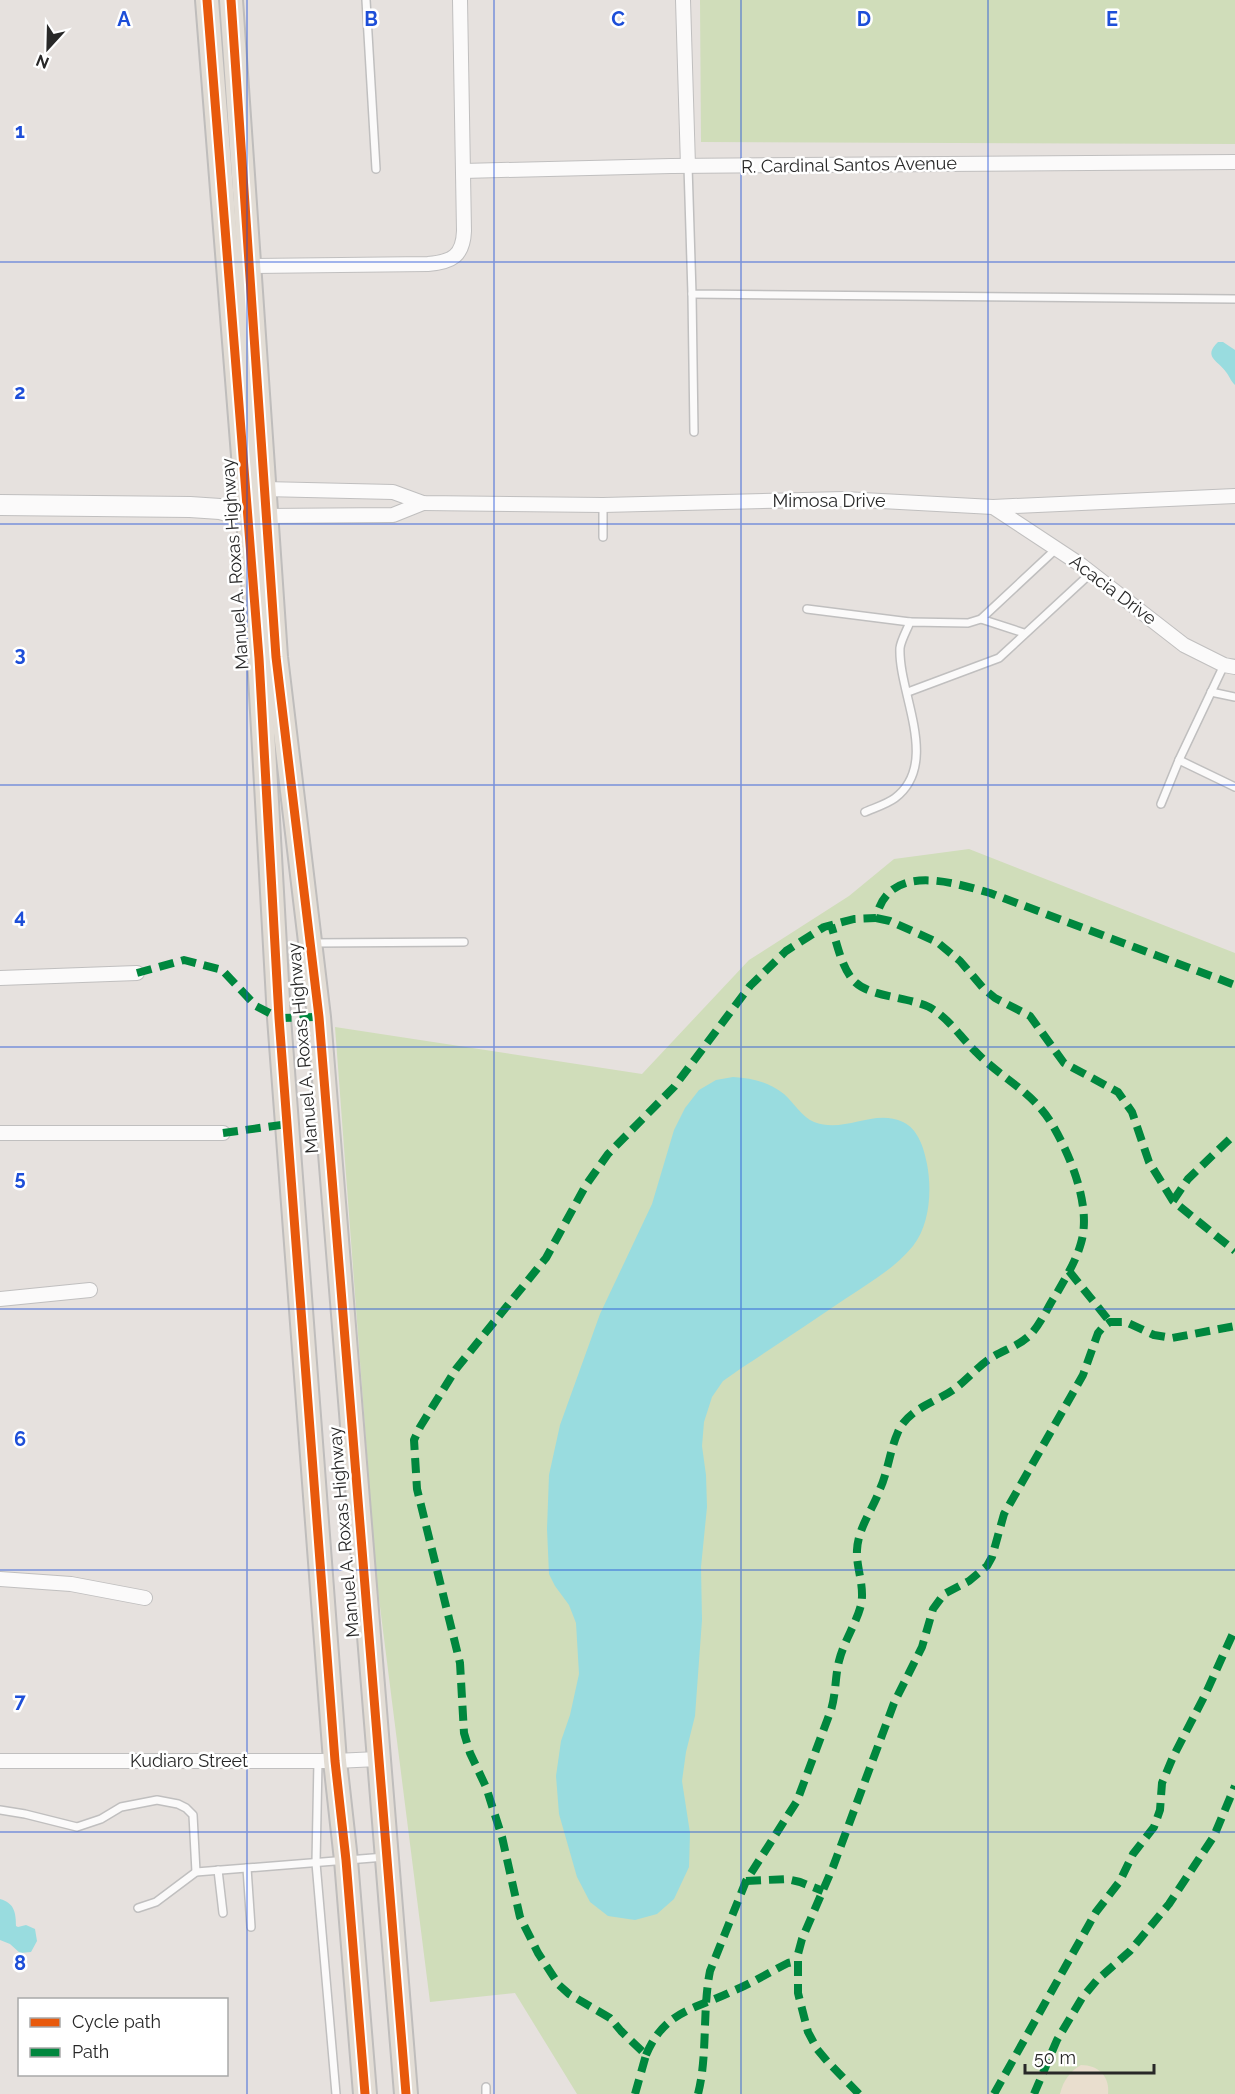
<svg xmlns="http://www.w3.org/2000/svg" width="1235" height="2094" font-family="Raleway,sans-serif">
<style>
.green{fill:#d0ddba}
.sand{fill:#e9dece}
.water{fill:#99dcdf}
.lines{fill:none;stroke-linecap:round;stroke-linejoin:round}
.lane-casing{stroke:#c0bfbf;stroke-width:10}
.street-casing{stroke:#c0bfbf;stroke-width:16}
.secondary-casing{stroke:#c0bfbf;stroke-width:22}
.primary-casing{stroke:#bfbdbc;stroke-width:26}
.lane{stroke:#fbfafa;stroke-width:7}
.street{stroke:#fbfafa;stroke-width:14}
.secondary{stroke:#fbfafa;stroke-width:20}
.primary{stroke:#e3ddd5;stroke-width:22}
.quiet{stroke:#00873e;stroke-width:8;stroke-dasharray:15 8;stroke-linecap:butt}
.cycleway-casing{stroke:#fff;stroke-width:13}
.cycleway{stroke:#e8590c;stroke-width:9}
.grid{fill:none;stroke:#1d4ed8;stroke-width:1.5;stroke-opacity:0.55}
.labels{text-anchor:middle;stroke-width:5;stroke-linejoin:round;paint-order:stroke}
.street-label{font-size:18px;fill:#282828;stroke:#fff}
.grid-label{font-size:20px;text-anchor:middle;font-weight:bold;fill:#1d4ed8;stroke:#fff;stroke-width:5;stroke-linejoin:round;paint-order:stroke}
</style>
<rect width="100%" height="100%" fill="#e6e1de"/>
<!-- green -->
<g class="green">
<polygon points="700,0 1235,0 1235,144 701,142"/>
<polygon points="969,849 1235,953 1235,2094 577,2094 515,1993 430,2002 376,1575 335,1027 642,1074 749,960 849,896 894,859"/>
</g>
<!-- sand -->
<path class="sand" d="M 1081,2065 C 1098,2065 1110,2076 1108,2094 L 1060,2094 C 1063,2081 1070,2071 1081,2065 Z"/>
<!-- water -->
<g class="water">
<path d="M 1218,342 L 1223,342 L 1235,350 L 1235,385 C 1230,380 1230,377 1226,372 C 1219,361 1202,357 1218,342 Z"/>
<path d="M 733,1077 C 752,1078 769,1082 784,1094 C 794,1103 802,1117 814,1122 C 845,1134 873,1108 903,1122 C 918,1129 924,1148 927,1164 C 932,1190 930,1224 913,1246 C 894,1269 869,1283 845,1299 C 811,1322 777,1345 743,1367 L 723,1381 L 712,1397 L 704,1422 L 702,1446 L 706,1475 L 707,1507 L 701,1567 L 702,1620 L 695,1716 L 686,1752 L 682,1781 L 690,1833 L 689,1867 L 674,1899 L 657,1914 L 635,1920 L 608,1916 L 590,1902 L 577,1877 L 559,1814 L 556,1776 L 561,1741 L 570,1715 L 579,1674 L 576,1623 L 569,1605 L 555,1586 L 549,1574 L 547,1529 L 549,1475 L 560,1425 L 600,1314 L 652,1204 L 674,1130 L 685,1108 L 699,1090 L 716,1080 Z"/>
<path d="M 0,1899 C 14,1903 16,1912 16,1926 L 18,1927 L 26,1925 L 35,1929 L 37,1941 L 31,1952 L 20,1953 L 10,1944 L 0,1940 Z"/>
</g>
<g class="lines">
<!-- lane casing -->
<g class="lane-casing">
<g id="lane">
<polyline points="366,0 376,169"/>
<polyline points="688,166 692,294 1235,299"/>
<polyline points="692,294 694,432"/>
<polyline points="603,505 603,537"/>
<polyline points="807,609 910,622"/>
<polyline points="981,619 1024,633"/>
<polyline points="908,692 999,658 1091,573"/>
<polyline points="1211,692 1235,697"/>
<polyline points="1179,760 1235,787"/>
<polyline points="1161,804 1179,760 1224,665"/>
<path d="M 865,812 C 874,808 887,804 895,798 C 941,763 898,693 900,648 C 901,640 907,630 910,622 L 968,623 L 981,619 L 1056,549"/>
<polyline points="314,943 464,942"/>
<polyline points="318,1761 316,1863 336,2094"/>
<polyline points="0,1810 25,1814 77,1827 101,1819 121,1807 157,1800 178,1804 186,1808 193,1815 196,1872"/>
<polyline points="247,1868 251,1927"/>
<polyline points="218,1870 223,1913"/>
<polyline points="138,1908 156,1902 196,1872 385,1857"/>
<polyline points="486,2087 486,2094"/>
</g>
</g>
<!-- street casing -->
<g class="street-casing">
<g id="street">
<polyline points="683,0 688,166"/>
<polyline points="463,171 671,166 1235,162"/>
<path d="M 244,266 L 428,264 C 452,262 463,256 464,231 L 460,0"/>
<polyline points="264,489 393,492 423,503 603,505 844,499 993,507 1235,496"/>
<polyline points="993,507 1081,565 1184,645 1224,665 1235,667"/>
<polyline points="266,516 393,515 423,503"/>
<polyline points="0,978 137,973"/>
<polyline points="0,1133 223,1133"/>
<polyline points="0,1299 90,1290"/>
<polyline points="0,1579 71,1584 145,1598"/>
<polyline points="0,1761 335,1761 378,1759"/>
</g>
</g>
<!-- secondary casing -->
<g class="secondary-casing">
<polyline id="secondary" points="0,505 190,507 220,509 247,516 260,516"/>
</g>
<!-- primary casing -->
<g class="primary-casing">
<g id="primary">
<polyline points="207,0 259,658 279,1018 335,1761 346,1860 365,2094"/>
<polyline points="231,0 276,657 319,1017 406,2094"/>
</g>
</g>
<!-- lane -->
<use href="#lane" class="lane"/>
<!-- street -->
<use href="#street" class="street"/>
<!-- secondary -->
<use href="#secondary" class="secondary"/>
<!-- primary -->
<use href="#primary" class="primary"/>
<!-- quiet -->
<g class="quiet">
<polyline points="876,918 890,921 937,942 960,961 984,989 995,998 1030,1016 1064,1063 1118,1092 1132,1112 1149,1162 1173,1201 1235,1251"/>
<polyline points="137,973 184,960 222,970 256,1006 279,1018 319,1017"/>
<polyline points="223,1133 288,1124"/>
<polyline points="1173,1201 1188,1179 1235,1134"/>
<polyline points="1069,1271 1110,1322"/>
<polyline points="746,1881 787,1879 800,1882 823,1891"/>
<path d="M 646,2055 C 665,2010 694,2010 733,1991 C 752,1983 770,1972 788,1963 L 797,1961"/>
<path d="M 635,2094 L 646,2055 L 621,2031 L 610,2018 L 569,1994 L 559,1985 L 538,1953 L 520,1917 L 502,1837 L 486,1787 L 470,1753 L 464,1733 L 460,1663 L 417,1489 L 414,1440 L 420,1427 L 456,1369 L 546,1258 L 586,1185 L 608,1154 L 674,1087 L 750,986 L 786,951 L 824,927 L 854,919 L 876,918 C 888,862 952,882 990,893 L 1235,985"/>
<path d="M 698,2094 C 708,2054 702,2012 710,1971 L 746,1881 L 797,1801 L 831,1710 C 836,1694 835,1677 839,1661 C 844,1641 856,1624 861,1605 C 865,1586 856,1568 857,1550 C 858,1528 873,1509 880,1489 C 888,1471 890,1450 898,1432 C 908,1409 934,1403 953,1390 C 966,1381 977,1367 991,1358 C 1003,1350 1019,1346 1030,1335 C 1041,1324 1048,1306 1057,1293 C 1066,1277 1076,1261 1081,1243 C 1092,1206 1070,1155 1052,1124 C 1031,1090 1002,1079 976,1052 C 960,1037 949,1018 929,1007 C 908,997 869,997 854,981 C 841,967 837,943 831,925"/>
<polyline points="859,2094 827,2061 817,2049 808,2032 798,1993 798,1954 802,1939 833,1867 894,1703 922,1647 933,1609 944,1594 969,1581 987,1566 992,1557 1004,1514 1083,1375 1098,1333 1103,1327 1110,1322 1126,1322 1154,1335 1172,1338 1235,1326"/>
<polyline points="994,2094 1096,1912 1120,1881 1133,1854 1154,1827 1160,1810 1162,1783 1173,1757 1205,1695 1235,1629"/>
<polyline points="1034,2094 1057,2040 1082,1998 1097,1980 1130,1951 1169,1904 1214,1836 1235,1786"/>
</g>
<!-- cycleway casing -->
<g class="cycleway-casing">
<g id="cycleway">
<polyline points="207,0 259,658 279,1018 335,1761 346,1860 365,2094"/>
<polyline points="231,0 276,657 319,1017 406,2094"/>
</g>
</g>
<!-- cycleway -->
<use href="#cycleway" class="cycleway"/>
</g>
<!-- grid -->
<path class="grid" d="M 247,0 L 247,2094M 494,0 L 494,2094M 741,0 L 741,2094M 988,0 L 988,2094M 0,262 L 1235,262M 0,524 L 1235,524M 0,785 L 1235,785M 0,1047 L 1235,1047M 0,1309 L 1235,1309M 0,1570 L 1235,1570M 0,1832 L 1235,1832"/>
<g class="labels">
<!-- street labels -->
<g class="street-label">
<text transform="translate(849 165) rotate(-1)" y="6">R. Cardinal Santos Avenue</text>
<text x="829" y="507">Mimosa Drive</text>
<text transform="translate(235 564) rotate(-94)" y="6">Manuel A. Roxas Highway</text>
<text transform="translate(1113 590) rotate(37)" y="6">Acacia Drive</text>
<text transform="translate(303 1048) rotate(-95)" y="6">Manuel A. Roxas Highway</text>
<text transform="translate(344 1532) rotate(-95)" y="6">Manuel A. Roxas Highway</text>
<text x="189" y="1767">Kudiaro Street</text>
</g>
</g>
<g class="grid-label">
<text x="124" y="26">A</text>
<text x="371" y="26">B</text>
<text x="618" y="26">C</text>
<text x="864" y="26">D</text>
<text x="1112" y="26">E</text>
<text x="20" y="138">1</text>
<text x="20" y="399">2</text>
<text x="20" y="661">3</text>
<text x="20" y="923">4</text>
<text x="20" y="1185">5</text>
<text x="20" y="1446">6</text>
<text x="20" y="1708">7</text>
<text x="20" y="1970">8</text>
</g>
<!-- legend -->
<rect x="18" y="1998" width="210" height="78" fill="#ffffff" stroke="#a9a9a9" stroke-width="1.5"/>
<rect x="30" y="2018" width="30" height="9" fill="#e8590c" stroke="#a9a9a9" stroke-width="1.5"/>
<text x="72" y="2028" font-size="18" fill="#282828">Cycle path</text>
<rect x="30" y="2048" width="30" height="9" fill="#00873e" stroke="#a9a9a9" stroke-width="1.5"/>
<text x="72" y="2058" font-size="18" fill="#282828">Path</text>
<!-- north arrow -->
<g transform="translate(48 48) rotate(202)" stroke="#ffffff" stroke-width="4.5" paint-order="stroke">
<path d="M0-4.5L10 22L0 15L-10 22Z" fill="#282828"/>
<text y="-9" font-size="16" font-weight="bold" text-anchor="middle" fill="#282828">N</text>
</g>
<!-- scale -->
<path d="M1025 2064v9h129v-9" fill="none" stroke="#282828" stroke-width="3"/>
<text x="1034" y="2064" font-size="18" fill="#282828" stroke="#ffffff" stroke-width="4.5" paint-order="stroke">50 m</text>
</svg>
